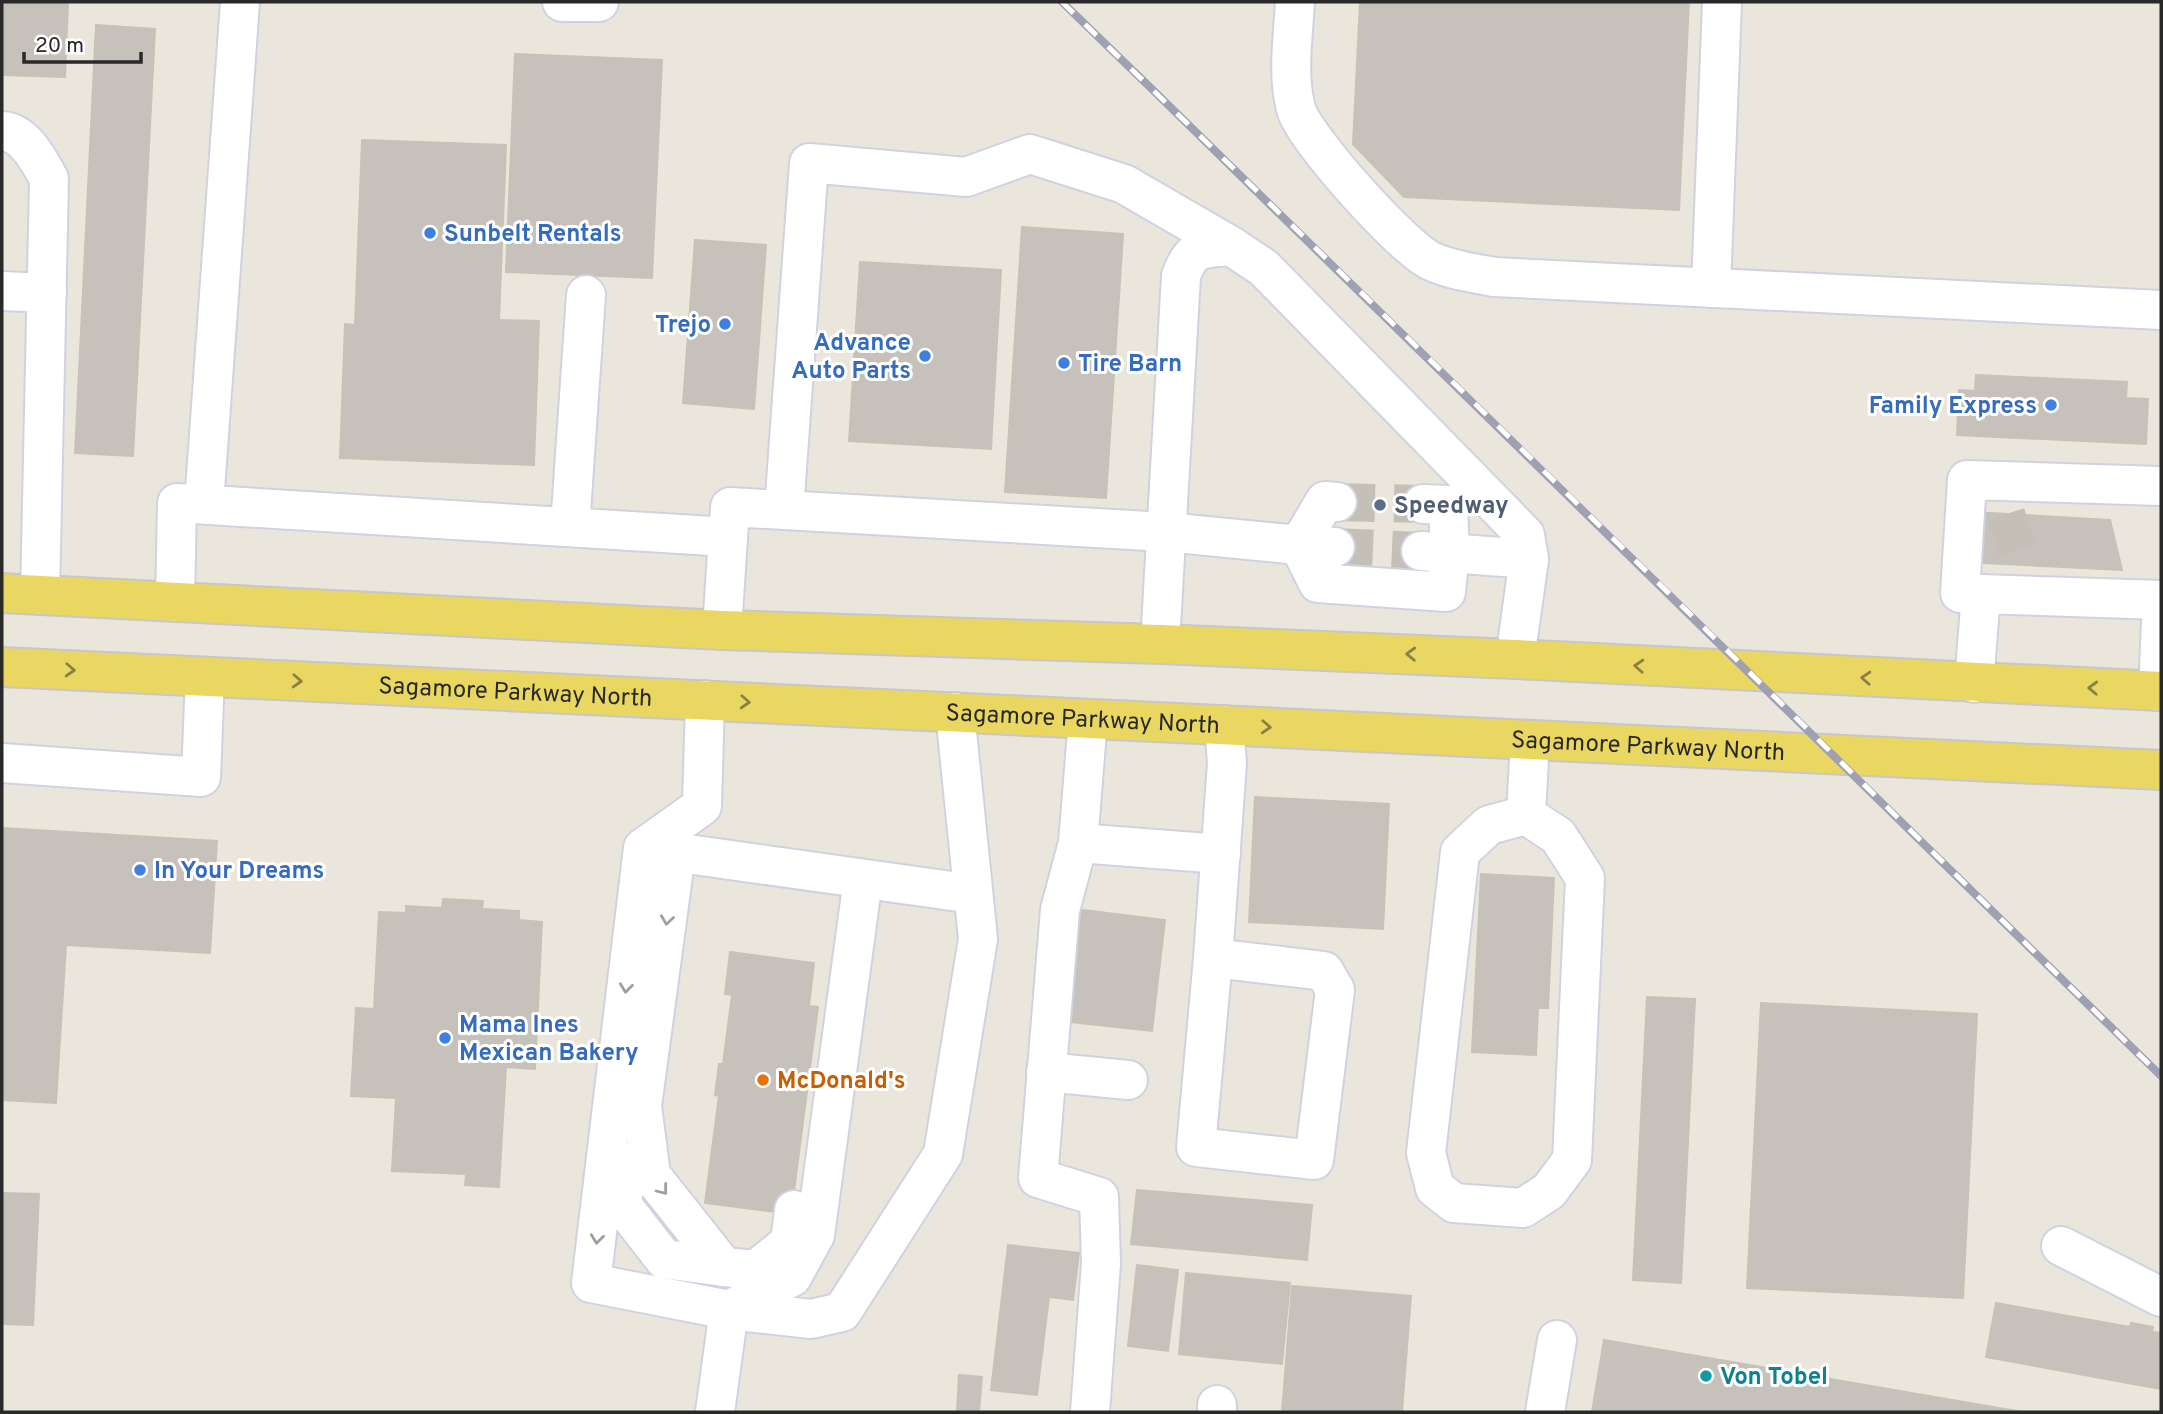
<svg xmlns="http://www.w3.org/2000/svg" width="2163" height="1414" font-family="Overpass,sans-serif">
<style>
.building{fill:#c6c2bb;stroke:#c6c2b5;stroke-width:2}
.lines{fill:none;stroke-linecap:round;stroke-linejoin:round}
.minor-tunnel{stroke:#c4c0b8;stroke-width:38;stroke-dasharray:38 19;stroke-linecap:butt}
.minor-casing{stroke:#d1d2e1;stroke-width:42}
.major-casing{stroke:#c7c7c7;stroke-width:42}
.minor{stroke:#fff;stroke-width:38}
.major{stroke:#e9d762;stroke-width:38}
.rail-casing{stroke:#9fa0b3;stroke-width:8}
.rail{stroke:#fff;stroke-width:5;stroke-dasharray:16;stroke-linecap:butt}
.oneway{stroke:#898046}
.oneway2{stroke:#9f9f9f}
.shop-dot{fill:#3f7fe0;stroke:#fff;stroke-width:2.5}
.service-dot{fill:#5c6f8a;stroke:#fff;stroke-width:2.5}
.food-dot{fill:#e8710a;stroke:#fff;stroke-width:2.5}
.culture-dot{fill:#0f9aa8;stroke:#fff;stroke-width:2.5}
.labels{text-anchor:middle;stroke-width:6;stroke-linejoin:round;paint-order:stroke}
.shop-label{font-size:24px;font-weight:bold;fill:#366cbe;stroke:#fff;text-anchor:start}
.service-label{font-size:24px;font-weight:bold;fill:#4e5e75;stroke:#fff;text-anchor:start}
.street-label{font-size:24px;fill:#292929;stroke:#fff}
.food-label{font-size:24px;font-weight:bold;fill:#c56008;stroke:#fff;text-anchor:start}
.culture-label{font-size:24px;font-weight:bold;fill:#0d838f;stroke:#fff;text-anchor:start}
</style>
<rect width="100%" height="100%" fill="#ebe6dc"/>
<!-- building -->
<g class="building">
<polygon points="2,2 68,2 65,77 2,75"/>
<polygon points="1360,2 1689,2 1679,210 1404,197 1353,144"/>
<polygon points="96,25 155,29 133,456 75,453"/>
<polygon points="515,54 662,60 652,278 506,272"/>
<polygon points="362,140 506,145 499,320 539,321 534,465 340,458 345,324 355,325"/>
<polygon points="1022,227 1123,234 1106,498 1005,492"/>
<polygon points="695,240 766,245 754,409 683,403"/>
<polygon points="860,262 1001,270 991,449 849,441"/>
<polygon points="1976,375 2127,382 2126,398 2148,399 2146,444 1957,435 1959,390 1975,391"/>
<polygon points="1973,512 2110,520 2122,570 1984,563"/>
<polygon points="1255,797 1389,804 1383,929 1249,922"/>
<polygon points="2,828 217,841 210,953 66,945 56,1103 2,1100"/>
<polygon points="1481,874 1554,878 1548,1008 1538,1008 1536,1055 1472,1052"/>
<polygon points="443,899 483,901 482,909 519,911 519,920 542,922 535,1069 506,1067 499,1187 465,1185 466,1174 392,1171 396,1098 351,1096 356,1008 374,1009 379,912 406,913 406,906 442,908"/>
<polygon points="1075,909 1165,920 1152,1031 1062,1021"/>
<polygon points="730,952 814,963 809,1006 818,1007 791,1214 705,1203 719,1096 715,1095 719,1064 723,1064 732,995 725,994"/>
<polygon points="1647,997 1695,999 1681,1283 1633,1280"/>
<polygon points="1761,1003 1977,1014 1963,1298 1747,1288"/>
<polygon points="1137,1190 1312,1205 1307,1260 1131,1244"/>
<polygon points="2,1193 39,1194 33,1325 2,1324"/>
<polygon points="1008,1245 1079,1253 1073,1300 1049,1297 1037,1395 991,1390"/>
<polygon points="1137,1265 1178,1270 1168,1351 1128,1346"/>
<polygon points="1186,1273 1290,1283 1282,1364 1179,1354"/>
<polygon points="1292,1286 1411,1296 1402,1412 1282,1412"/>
<polygon points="1996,1303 2130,1327 2131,1323 2153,1327 2152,1332 2161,1333 2161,1389 1986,1357"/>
<polygon points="1604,1340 2022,1412 1592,1412"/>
<polygon points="959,1375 982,1377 979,1412 957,1411"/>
</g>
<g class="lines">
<!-- minor-tunnel -->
<g class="minor-tunnel">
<polyline points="1337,502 1423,504"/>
<polyline points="2006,514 2022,565"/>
<polyline points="1335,547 1421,551"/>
</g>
<!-- minor casing -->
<g class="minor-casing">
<g id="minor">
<polyline points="562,2 599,2"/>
<path d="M 1295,2 C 1293,37 1287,75 1296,109 C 1305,139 1402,247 1431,261 C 1450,270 1473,273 1494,277 L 2161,310"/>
<path d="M 2,131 C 25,132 40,162 49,179 L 40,595"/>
<polyline points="1711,288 1722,2"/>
<polyline points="2,291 47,293"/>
<polyline points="204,504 240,2"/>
<polyline points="784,510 809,163 966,177 1030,154 1124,184 1231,246"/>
<polyline points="570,527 586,295"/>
<polyline points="1335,547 1299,545 1318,583 1446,592 1450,551 1448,505 1423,504"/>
<polyline points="1421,551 1529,559"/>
<polyline points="1981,594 1960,593 1967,480 2161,486"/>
<polyline points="175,602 177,503 728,537"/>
<polyline points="722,630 730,507 1166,532 1299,545 1325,501 1337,502"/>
<path d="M 1160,644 L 1181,276 C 1192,246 1201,249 1231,246 L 1264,268 L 1525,535 L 1529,559 L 1515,659"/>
<polyline points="1974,683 1981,594 2161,600"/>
<polyline points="2158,691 2161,622"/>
<polyline points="705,700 702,806 643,848 591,1283 729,1310 792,1277 815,1235 863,879"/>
<polyline points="1088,719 1078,843 1221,854"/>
<polyline points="2,763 201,777 205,677"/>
<polyline points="1526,815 1558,836 1585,878 1572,1160 1549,1191 1523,1208 1454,1203 1435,1188 1426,1153 1460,852 1489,825 1526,815 1530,740"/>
<polyline points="1078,843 1060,910 1038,1178 1099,1197 1101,1264 1090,1412"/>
<polyline points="652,849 973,894"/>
<polyline points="676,853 642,1106 651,1175 724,1267 756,1270 790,1242 794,1210"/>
<polyline points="1213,958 1324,971 1335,990 1314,1160 1196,1147 1213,958 1227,763 1224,725"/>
<polyline points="1046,1072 1128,1080"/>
<polyline points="627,1162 622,1205 664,1259 724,1267"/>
<polyline points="2061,1246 2161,1297"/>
<polyline points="715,1412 729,1310 811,1319 842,1312 943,1154 978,939 955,712"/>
<polyline points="1217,1412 1217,1405"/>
<polyline points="1545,1412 1557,1340"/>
</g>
</g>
<!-- major casing -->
<g class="major-casing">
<g id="major">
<polyline points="2,593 722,630 1160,644 1515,659 2161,691"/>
<path id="s1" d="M 2,667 L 2161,770"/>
</g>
</g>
<!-- minor -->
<use href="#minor" class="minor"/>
<!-- major -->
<use href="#major" class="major"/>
<!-- rail casing -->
<g class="rail-casing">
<path id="rail" d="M 1062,2 C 1430,358 1795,717 2161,1076"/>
</g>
<!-- rail -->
<use href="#rail" class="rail"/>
</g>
<!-- one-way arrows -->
<defs><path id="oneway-chevron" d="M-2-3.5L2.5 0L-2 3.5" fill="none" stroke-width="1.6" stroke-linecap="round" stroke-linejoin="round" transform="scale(1.75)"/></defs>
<g class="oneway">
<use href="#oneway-chevron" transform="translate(1411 654) rotate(-178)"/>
<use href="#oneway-chevron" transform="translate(1639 666) rotate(-177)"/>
<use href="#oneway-chevron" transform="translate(70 670) rotate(3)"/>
<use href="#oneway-chevron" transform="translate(1866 678) rotate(-177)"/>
<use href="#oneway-chevron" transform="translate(297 681) rotate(3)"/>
<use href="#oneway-chevron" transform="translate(2093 688) rotate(-178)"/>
<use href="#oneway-chevron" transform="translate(745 702) rotate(3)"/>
<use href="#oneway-chevron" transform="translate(1266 727) rotate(3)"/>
</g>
<g class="oneway2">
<use href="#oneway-chevron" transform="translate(667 920) rotate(98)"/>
<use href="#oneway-chevron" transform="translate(626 988) rotate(97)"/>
<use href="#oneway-chevron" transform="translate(663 1190) rotate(52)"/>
<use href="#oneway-chevron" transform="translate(597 1239) rotate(97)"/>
</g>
<!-- markers -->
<g class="shop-dot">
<circle cx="430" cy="233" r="7"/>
<circle cx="725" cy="324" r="7"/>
<circle cx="925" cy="356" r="7"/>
<circle cx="1064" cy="363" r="7"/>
<circle cx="2051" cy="405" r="7"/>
<circle cx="140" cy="870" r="7"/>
<circle cx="445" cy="1038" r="7"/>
</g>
<circle class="service-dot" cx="1380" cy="505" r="7"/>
<circle class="food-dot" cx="763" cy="1080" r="7"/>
<circle class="culture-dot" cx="1706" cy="1376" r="7"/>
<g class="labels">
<!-- shop labels -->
<g class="shop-label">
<text x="444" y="241">Sunbelt Rentals</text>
<text x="711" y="332" text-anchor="end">Trejo</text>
<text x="911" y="350" text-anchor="end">Advance<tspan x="911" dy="28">Auto Parts</tspan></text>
<text x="1078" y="371">Tire Barn</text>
<text x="2037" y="413" text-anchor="end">Family Express</text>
<text x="154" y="878">In Your Dreams</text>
<text x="459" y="1032">Mama Ines<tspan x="459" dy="28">Mexican Bakery</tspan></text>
</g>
<!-- service labels -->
<g class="service-label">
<text x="1394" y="513">Speedway</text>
</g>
<!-- street labels -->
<g class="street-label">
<text dy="8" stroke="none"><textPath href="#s1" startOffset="514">Sagamore Parkway North</textPath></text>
<text dy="8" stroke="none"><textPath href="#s1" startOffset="1082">Sagamore Parkway North</textPath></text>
<text dy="8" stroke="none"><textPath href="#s1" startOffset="1648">Sagamore Parkway North</textPath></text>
</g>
<!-- food labels -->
<g class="food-label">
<text x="777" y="1088">McDonald's</text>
</g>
<!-- culture labels -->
<g class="culture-label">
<text x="1720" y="1384">Von Tobel</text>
</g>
</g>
<!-- border -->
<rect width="2163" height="1414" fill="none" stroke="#292929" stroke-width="7"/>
<!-- scale -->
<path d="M24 52v10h117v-10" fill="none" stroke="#292929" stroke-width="3.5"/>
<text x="35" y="52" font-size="21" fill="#292929" stroke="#ffffff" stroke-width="5" paint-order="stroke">20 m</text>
</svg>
